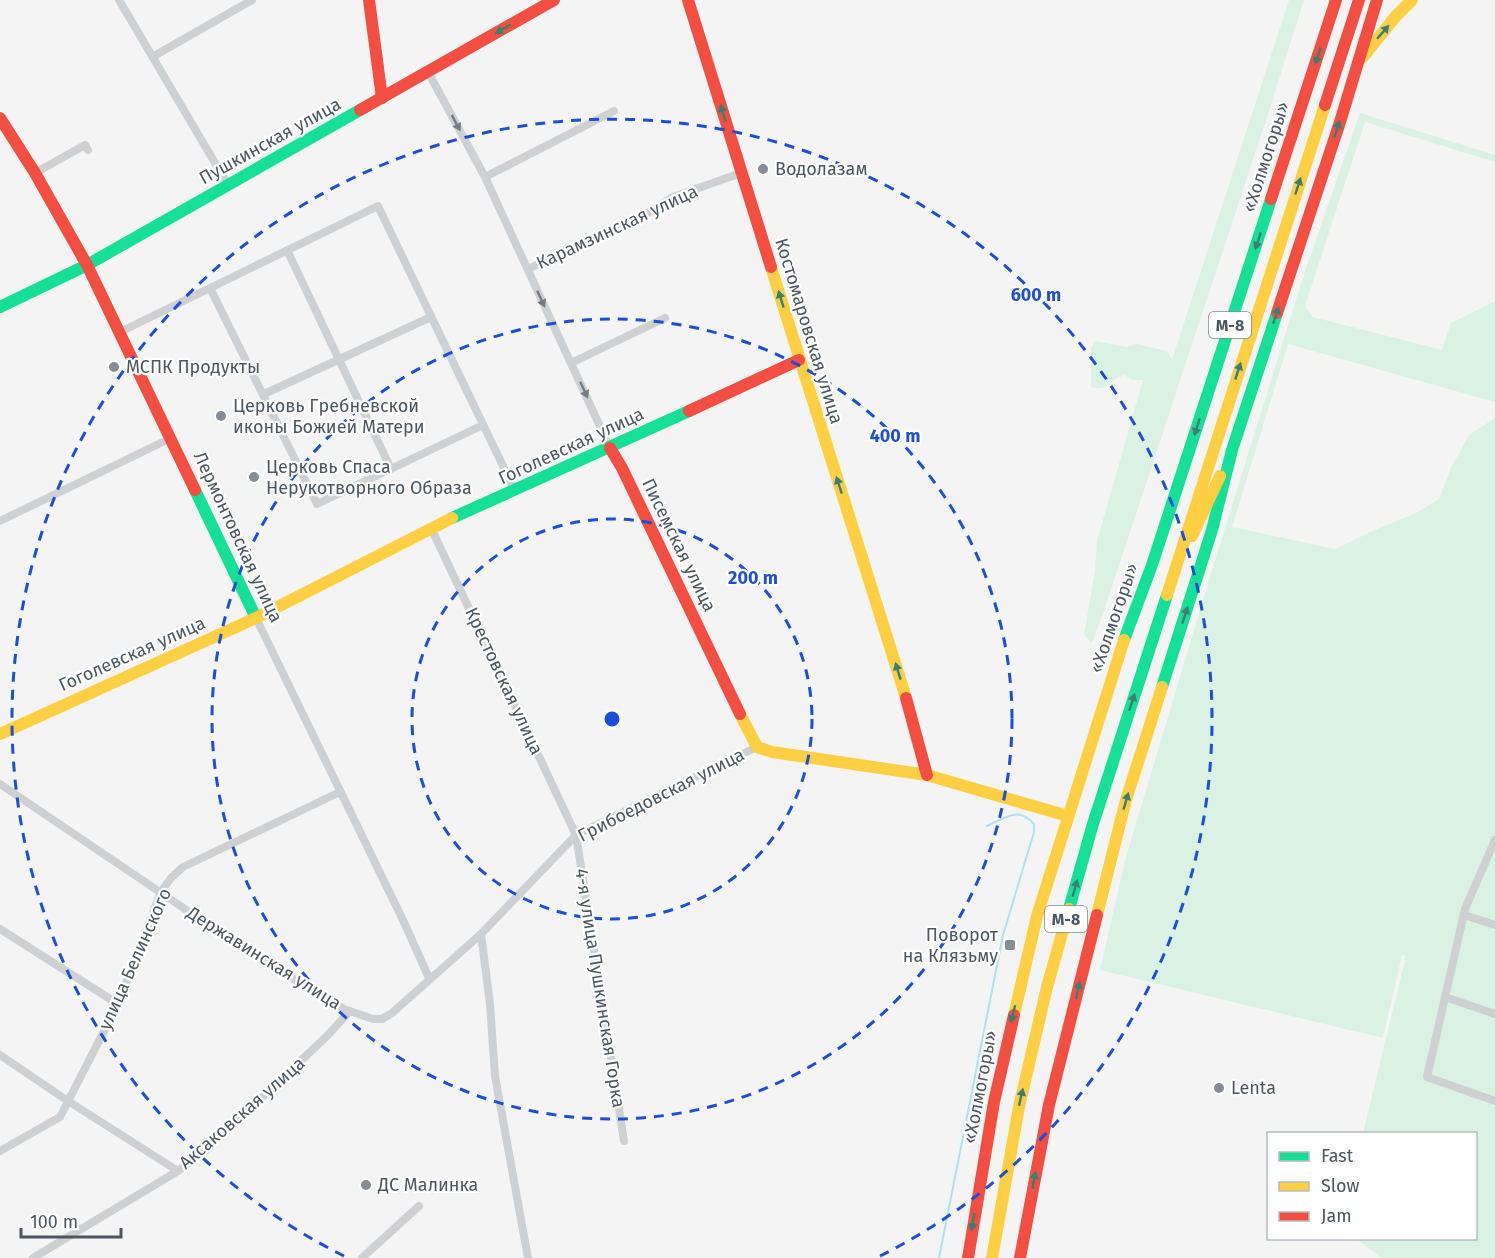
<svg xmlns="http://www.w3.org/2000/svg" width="1495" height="1258" font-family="'Fira Sans',sans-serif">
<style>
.green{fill:#d9f2e3}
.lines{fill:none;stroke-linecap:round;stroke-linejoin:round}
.stream{stroke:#aee2f0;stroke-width:2}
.street{stroke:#ced0d2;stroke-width:8}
.fast{stroke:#16e098;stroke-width:12}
.slow{stroke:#ffcf43;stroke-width:12}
.jam{stroke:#f24e42;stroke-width:12}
.oneway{fill:#3a7f72}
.oneway2{fill:#727b83}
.ring{fill:none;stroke:#1d4ed8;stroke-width:3;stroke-dasharray:10 8}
.poi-dot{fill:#868d94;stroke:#fff;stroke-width:2}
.labels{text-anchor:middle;stroke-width:4.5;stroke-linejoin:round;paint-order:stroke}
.shield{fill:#fff;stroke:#808990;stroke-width:1.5}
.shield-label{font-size:16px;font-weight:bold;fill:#4a5661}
.street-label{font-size:18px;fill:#4a5661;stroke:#fff}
.poi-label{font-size:18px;fill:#4a5661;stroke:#fff;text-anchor:start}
.centre{fill:#1d4ed8;stroke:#fff;stroke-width:3}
.ring-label{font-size:18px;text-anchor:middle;font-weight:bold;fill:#1d4ed8;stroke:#fff;stroke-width:4.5;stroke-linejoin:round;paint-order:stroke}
</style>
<rect width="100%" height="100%" fill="#f4f4f4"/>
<!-- green -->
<g class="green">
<path d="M 1289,0 L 1304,0 L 1269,111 L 1106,605 L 1092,643 L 1084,635 L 1095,571 L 1097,541 L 1143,380 L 1133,380 L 1124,375 C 1109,380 1109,392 1091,387 L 1091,348 L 1095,341 L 1127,347 L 1137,344 L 1167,351 L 1172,360 Z"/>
<polygon points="1360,113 1495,155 1495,162 1365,122 1305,306 1313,317 1442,350 1451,323 1495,301 1495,402 1288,344 1232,527 1335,549 1377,529 1416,513 1439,499 1451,468 1469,435 1495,418 1495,1258 1381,1258 1357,1239 1476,1238 1476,1134 1363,1133 1406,956 1402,955 1383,1038 1100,970 1126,857 1209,580 1304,274"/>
</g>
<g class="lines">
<!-- stream -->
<path class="stream" d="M 939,1258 L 1003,935 L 1034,832 L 1034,824 C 1018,806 1005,818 987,826"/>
<!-- street -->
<g class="street">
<polyline points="119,0 228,185"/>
<polyline points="154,56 252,0"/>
<polyline points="428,72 485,177 610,448"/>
<polyline points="35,173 85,145 88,150"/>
<polyline points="485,177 614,111"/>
<polyline points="287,250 391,469"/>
<polyline points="528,269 605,232 641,217 673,197 741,173"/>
<polyline points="210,288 317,504 483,425"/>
<polyline points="120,332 378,206 515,491"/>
<polyline points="571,363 665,318"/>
<polyline points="264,394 431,317"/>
<polyline points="0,521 171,438"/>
<polyline points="431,528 576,835 624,1141"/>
<polyline points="256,618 403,920 429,978"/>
<polyline points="0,784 253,955 344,1009 373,1019 382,1019 392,1013 481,934 576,835 757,747"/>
<polyline points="1495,840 1465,909 1427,1077 1495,1101"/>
<polyline points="1464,915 1495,925"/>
<polyline points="0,929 118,1004"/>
<polyline points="481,934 490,1004 495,1076 528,1258"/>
<polyline points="1445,997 1495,1014"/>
<polyline points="0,1055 68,1101 178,1171"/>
<polyline points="0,1151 60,1117 118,1004 161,892 171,878 183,867 340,792"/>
<polyline points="33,1258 178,1171 205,1151 327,1036 349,1012"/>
<polyline points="362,1258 419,1206"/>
</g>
<!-- fast -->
<g class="fast">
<polyline points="0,307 87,265 360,110"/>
<polyline points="195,490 256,618"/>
<polyline points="452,518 689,411"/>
<polyline points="1124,640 1152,565 1271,199"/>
<polyline points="1162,687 1212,530 1232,450 1277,313"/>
<polyline points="1069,909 1092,827 1167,595"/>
</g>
<!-- slow -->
<g class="slow">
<polyline points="1363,57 1396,16 1412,0"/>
<polyline points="771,267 906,698"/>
<polyline points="1192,536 1220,476"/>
<polyline points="1167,595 1325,105"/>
<polyline points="740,714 757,747 772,752 927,775 1068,816"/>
<polyline points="0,734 256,618 452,518"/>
<polyline points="1097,915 1126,800 1162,687"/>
<polyline points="1014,1015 1037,916 1124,640"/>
<polyline points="992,1258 1019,1107 1047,987 1069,909"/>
</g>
<!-- jam -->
<g class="jam">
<polyline points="369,0 382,98"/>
<polyline points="688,0 771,267"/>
<polyline points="1325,105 1359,0"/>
<polyline points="360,110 554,0"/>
<polyline points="0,118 35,173 87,265 195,490"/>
<polyline points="1271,199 1336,0"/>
<polyline points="1277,313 1340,122 1377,0"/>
<polyline points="689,411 799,360"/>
<polyline points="610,448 622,468 740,714"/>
<polyline points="906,698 927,775"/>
<polyline points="968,1258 994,1102 1014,1015"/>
<polyline points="1020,1258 1049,1105 1097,915"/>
</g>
</g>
<!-- one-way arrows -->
<defs><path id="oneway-solid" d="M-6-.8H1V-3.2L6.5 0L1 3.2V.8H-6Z" transform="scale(1.5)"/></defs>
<g class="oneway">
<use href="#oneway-solid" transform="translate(503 29) rotate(150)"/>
<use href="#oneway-solid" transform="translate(1383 32) rotate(-49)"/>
<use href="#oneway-solid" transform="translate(1318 56) rotate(108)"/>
<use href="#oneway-solid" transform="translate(723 113) rotate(-107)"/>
<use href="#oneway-solid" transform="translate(1337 129) rotate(-72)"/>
<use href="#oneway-solid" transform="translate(1298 186) rotate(-72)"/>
<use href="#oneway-solid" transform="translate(1258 241) rotate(108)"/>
<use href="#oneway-solid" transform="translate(781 299) rotate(-107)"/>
<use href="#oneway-solid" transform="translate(1276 315) rotate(-72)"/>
<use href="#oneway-solid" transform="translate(1238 371) rotate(-72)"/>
<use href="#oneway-solid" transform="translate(1197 427) rotate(108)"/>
<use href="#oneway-solid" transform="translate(839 485) rotate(-108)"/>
<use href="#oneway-solid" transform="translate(1185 615) rotate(-72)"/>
<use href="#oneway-solid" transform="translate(898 671) rotate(-107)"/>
<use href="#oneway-solid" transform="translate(1132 702) rotate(-72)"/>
<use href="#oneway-solid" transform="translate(1126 801) rotate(-74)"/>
<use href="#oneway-solid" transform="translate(1075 888) rotate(-74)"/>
<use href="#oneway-solid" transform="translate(1078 990) rotate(-77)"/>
<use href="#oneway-solid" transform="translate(1013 1014) rotate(104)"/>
<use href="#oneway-solid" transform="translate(1021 1097) rotate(-77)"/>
<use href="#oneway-solid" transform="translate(1034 1180) rotate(-80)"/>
<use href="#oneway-solid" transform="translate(973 1222) rotate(100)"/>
</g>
<g class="oneway2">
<use href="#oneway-solid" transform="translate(456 123) rotate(62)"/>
<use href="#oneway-solid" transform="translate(541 299) rotate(65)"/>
<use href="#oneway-solid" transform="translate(584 390) rotate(65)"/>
</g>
<!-- distance rings -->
<g class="ring">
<circle cx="612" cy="719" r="200"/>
<circle cx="612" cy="719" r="400"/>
<path d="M344 1256A600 600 0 1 1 880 1256"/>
</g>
<!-- markers -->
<g class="poi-dot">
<circle cx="763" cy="169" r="6"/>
<circle cx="114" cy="367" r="6"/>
<circle cx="221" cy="416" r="6"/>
<circle cx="254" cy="477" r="6"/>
<rect x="1004" y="939" width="12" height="12" rx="3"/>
<circle cx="1219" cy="1088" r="6"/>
<circle cx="366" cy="1185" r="6"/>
</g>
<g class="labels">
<!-- shield labels -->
<g class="shield">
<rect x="1209" y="312" width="42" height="26" rx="4.5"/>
<rect x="1045" y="906" width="42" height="26" rx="4.5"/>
</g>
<g class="shield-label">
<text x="1230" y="331">М-8</text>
<text x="1066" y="925">М-8</text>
</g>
<!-- street labels -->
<g class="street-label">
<text transform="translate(270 141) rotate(-29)" y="6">Пушкинская улица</text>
<text transform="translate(1266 157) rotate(-72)" y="6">«Холмогоры»</text>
<text transform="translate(617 227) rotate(-25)" y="6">Карамзинская улица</text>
<text transform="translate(809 331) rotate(73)" y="6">Костомаровская улица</text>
<text transform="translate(571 446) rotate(-25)" y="6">Гоголевская улица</text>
<text transform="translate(238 537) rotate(65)" y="6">Лермонтовская улица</text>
<text transform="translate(679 545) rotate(64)" y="6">Писемская улица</text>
<text transform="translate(1114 618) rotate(-71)" y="6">«Холмогоры»</text>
<text transform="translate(132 654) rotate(-24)" y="6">Гоголевская улица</text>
<text transform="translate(504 681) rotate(65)" y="6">Крестовская улица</text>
<text transform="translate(661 795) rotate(-27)" y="6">Грибоедовская улица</text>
<text transform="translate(264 958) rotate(32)" y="6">Державинская улица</text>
<text transform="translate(135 959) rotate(-66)" y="6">улица Белинского</text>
<text transform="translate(600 988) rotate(81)" y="6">4-я улица Пушкинская Горка</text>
<text transform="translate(980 1087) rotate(-79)" y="6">«Холмогоры»</text>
<text transform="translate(242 1113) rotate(-41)" y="6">Аксаковская улица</text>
</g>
<!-- poi labels -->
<g class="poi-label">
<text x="775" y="175">Водолазам</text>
<text x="126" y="373">МСПК Продукты</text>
<text x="233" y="412">Церковь Гребневской<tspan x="233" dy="21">иконы Божией Матери</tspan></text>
<text x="266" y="473">Церковь Спаса<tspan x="266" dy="21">Нерукотворного Образа</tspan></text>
<text x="998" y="941" text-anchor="end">Поворот<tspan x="998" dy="21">на Клязьму</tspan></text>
<text x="1231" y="1094">Lenta</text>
<text x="378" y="1191">ДС Малинка</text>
</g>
</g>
<circle cx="612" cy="719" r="9" class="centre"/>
<g class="ring-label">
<text x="1036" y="301">600 m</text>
<text x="895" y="442">400 m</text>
<text x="753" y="584">200 m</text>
</g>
<!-- legend -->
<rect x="1267" y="1132" width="210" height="108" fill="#ffffff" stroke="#b7bbc0" stroke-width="1.5"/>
<rect x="1279" y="1152" width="30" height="9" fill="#16e098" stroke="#b7bbc0" stroke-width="1.5"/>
<text x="1321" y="1162" font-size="18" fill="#4a5661">Fast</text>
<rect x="1279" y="1182" width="30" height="9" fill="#ffcf43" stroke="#b7bbc0" stroke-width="1.5"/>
<text x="1321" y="1192" font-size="18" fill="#4a5661">Slow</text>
<rect x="1279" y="1212" width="30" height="9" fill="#f24e42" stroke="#b7bbc0" stroke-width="1.5"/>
<text x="1321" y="1222" font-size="18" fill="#4a5661">Jam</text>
<!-- scale -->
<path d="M21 1228v9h100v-9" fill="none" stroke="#4a5661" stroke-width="3"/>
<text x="30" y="1228" font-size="18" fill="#4a5661" stroke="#ffffff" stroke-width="4.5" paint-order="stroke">100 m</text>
</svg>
